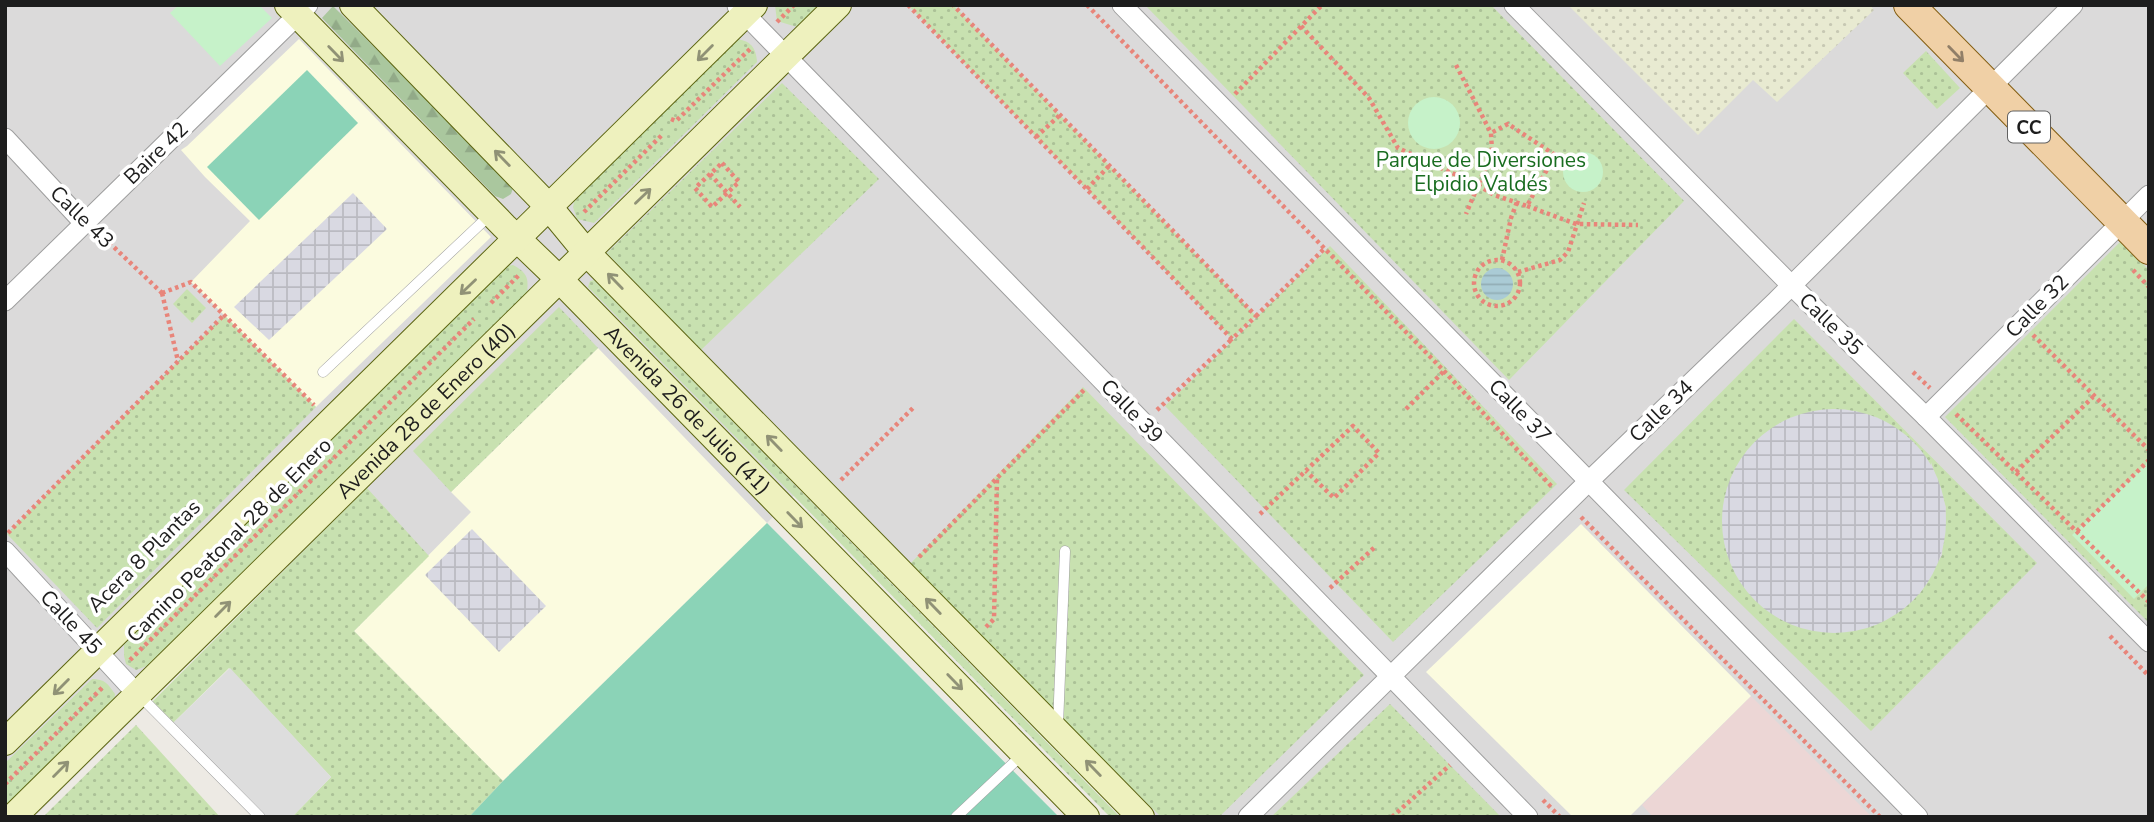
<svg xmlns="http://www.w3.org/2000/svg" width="2154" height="822" font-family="'Nunito Sans',sans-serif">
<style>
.residential{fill:#dbdada}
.commercial{fill:#ecd6d5}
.education{fill:#fbfbdf}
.farmland{fill:url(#farmland-dots)}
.grass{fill:url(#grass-dots);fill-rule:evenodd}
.forest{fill:url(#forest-firs)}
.park{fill:#c6f2c9}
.pitch{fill:#8bd3b7}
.parking{fill:#ddd}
.plaza{fill:url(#plaza-grid)}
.water{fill:url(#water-rules)}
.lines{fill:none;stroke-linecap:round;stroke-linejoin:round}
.lane-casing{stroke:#9e9e9e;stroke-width:11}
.street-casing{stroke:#9e9e9e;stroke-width:21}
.secondary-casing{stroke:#5d6612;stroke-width:28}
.primary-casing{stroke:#845e12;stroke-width:32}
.path{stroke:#e8857a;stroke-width:4.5;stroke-dasharray:3.5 3.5;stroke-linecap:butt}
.lane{stroke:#fff;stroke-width:10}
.street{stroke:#fff;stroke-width:19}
.secondary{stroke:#eef1be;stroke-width:26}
.primary{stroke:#f0d0a6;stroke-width:30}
.oneway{stroke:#909276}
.oneway2{stroke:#917f68}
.labels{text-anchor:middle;stroke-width:7;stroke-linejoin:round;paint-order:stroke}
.shield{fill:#fff;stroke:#616161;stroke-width:2}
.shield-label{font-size:19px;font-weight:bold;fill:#1d1d1d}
.street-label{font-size:21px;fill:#1d1d1d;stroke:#fff}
.park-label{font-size:21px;fill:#196d20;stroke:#fff}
</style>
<defs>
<pattern id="farmland-dots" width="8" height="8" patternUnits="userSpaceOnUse" patternTransform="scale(1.75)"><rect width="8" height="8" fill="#e8ead1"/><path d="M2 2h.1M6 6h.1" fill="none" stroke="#c7c8b3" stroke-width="1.8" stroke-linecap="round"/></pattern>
<pattern id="grass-dots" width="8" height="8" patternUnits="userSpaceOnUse" patternTransform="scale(1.75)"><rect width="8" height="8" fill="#c8e1b0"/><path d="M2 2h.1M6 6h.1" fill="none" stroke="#abc197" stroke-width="1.8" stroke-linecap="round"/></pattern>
<pattern id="forest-firs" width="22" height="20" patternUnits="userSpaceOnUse" patternTransform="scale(1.75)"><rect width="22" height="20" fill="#aac79e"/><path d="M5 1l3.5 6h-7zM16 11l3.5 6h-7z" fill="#92aa88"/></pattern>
<pattern id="plaza-grid" width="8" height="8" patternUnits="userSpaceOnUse" patternTransform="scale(1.75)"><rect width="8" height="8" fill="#d9d9e2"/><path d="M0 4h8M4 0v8" fill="none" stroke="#babac1"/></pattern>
<pattern id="water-rules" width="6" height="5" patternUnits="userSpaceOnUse" patternTransform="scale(1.75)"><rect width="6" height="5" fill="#aacbd5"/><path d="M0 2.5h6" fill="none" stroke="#92aeb6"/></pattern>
</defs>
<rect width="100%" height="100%" fill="#edeae4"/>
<!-- residential -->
<polygon class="residential" points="5,5 2149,5 2149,817 1157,817 1058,714 816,473 767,523 503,781 288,566 34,817 5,817"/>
<!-- commercial -->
<polygon class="commercial" points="1751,696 1872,817 1653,817 1642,805"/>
<!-- education -->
<g class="education">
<polygon points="299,39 491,237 316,407 191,282 250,221 205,177 181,150 187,146"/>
<polygon points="598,348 767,523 503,781 354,631 471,512 451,492"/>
<polygon points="1581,524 1751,696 1629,817 1573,817 1426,672"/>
</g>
<!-- farmland -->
<polygon class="farmland" points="1568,5 1870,5 1874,10 1777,102 1753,80 1698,135"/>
<!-- grass -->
<g class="grass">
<polygon points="775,5 819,5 797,27 777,21"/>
<polygon points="908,5 953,5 1256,316 1232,339"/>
<polygon points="1145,5 1491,5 1684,201 1509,380"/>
<path d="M 735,39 C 750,40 756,47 757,62 L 594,223 L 577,219 L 573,207 L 575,198 Z"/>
<polygon points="1926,51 1960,88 1937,109 1903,73"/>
<polygon points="782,83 879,179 701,350 607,253"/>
<polygon points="2121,241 2149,270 2149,623 1945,417"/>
<polygon points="1330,246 1557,484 1393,642 1165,406"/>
<path d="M 513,265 C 526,272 529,277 527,292 L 147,666 L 136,670 L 126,664 L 124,656 L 124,645 L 501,267 Z"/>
<polygon points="594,280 1120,817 1110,817 588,287 590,281"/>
<polygon points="187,289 206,308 192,323 173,304"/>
<polygon points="559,307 598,348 451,492 413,451"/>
<polygon points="224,315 316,407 97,628 7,534"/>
<path d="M 1794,319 L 2037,563 L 1871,731 L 1624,490 ZM 1931,462 L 1946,507 L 1942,555 L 1919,595 Z"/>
<polygon points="1083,387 1364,675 1219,817 1161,817 909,565"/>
<polygon points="367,488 429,556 354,631 503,781 469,817 292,817 331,777 229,668 170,726 149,705"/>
<path d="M 92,679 C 105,679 108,684 115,694 L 114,703 L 5,809 L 5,763 Z"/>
<polygon points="1390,704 1501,817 1271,817"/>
<polygon points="136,725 220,817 43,817"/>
</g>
<!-- forest -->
<polygon class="forest" points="333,6 508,180 513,188 511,194 503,199 495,196 322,18"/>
<!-- park -->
<g class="park">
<polygon points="179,5 259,5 272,18 220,66 170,13"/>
<circle cx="1434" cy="123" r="26"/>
<circle cx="1583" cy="172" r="20"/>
<polygon points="2149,461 2149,584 2134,599 2072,535"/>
</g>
<!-- pitch -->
<g class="pitch">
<polygon points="307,70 358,123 259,220 207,167"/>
<polygon points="767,523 1059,817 469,817 503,781"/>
</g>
<!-- parking -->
<polygon class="parking" points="230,668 331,777 292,817 260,817 170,726"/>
<!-- plaza -->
<g class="plaza">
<polygon points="353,193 387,229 269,340 234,307"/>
<circle cx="1834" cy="521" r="112"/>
<polygon points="472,529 546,606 499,652 425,575"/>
</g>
<!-- water -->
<circle class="water" cx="1497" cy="284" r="16"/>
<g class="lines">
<!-- lane casing -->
<g class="lane-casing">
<g id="lane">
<polyline points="323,372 491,214"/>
<polyline points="138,694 260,817"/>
<polyline points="1058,725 1065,551"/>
<polyline points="956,817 1022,755"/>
</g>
</g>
<!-- street casing -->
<g class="street-casing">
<g id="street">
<polyline points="1122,5 1918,817"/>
<polyline points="1514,5 1791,285 1926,417 2149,642"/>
<polyline points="737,6 1528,817"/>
<polyline points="5,138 84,223"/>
<polyline points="5,301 308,5"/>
<polyline points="1926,417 2149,195"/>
<polyline points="5,551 137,694"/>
<polyline points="1248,817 1589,481 1776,301 2073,5"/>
</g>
</g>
<!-- secondary casing -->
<g class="secondary-casing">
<g id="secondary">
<path id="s1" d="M 288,5 L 504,226 L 559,279 L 1086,817"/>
<polyline points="353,5 549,207 586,252 1141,817"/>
<polyline points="5,742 754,5"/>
<path id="s2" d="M 13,817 L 838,5"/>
</g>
</g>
<!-- primary casing -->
<g class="primary-casing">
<polyline id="primary" points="1909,5 2149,249"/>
</g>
<!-- path -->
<g class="path">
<polyline points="908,5 1232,339 1256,316 953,5"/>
<polyline points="1087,5 1444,371 1553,488"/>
<polyline points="777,22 794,5"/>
<polyline points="1301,26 1369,98 1398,148 1478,185 1494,195 1527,206 1555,155 1508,124 1491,133"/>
<polyline points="1456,65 1491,133 1492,152 1466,214"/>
<polyline points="1235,94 1322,5"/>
<polyline points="671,119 676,121 751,48"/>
<polyline points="1036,137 1060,115"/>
<polygon points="722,163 739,182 712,207 695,188"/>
<polyline points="710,174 740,207"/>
<polyline points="1087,189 1109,166"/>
<polyline points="1527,206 1576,224 1638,225"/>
<polyline points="584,212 663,134"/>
<polyline points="99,233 162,293"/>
<circle cx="1497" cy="283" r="23"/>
<polyline points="1502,260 1511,218 1517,202"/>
<polyline points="2133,270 2149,287"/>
<polyline points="1518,272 1560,260 1568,252 1584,203"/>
<polyline points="162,293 191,282 314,405"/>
<polyline points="162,293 178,361"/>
<polyline points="491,303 520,274"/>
<polyline points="1256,316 1325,248"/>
<polyline points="2033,335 2149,450"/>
<polyline points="1913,372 1930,388"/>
<polyline points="1406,409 1444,371"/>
<polyline points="1157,410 1232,339"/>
<polyline points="1956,414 2149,602"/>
<polyline points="2016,472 2093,397"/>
<polyline points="841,480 915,406"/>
<polyline points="1260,514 1353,426 1379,453 1334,498 1306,471"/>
<polyline points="1581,517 1880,817"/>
<polyline points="2077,531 2149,460"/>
<polyline points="8,533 224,315"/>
<polyline points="919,557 1085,389"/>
<polyline points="1330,588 1376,546"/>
<polyline points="986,627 994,619 997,478"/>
<polyline points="2110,636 2149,676"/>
<polyline points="130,660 474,319"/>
<polyline points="5,784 104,686"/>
<polyline points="1543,800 1560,817"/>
<polyline points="1392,817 1450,765"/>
</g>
<!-- lane -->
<use href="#lane" class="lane"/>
<!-- street -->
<use href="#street" class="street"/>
<!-- secondary -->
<use href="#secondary" class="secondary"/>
<!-- primary -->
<use href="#primary" class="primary"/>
</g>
<!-- one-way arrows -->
<defs><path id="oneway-shaft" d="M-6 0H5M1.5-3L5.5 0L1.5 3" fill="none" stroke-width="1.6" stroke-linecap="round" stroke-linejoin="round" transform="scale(1.75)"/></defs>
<g class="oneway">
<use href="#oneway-shaft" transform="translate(705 53) rotate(135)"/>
<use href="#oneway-shaft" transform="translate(336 54) rotate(46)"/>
<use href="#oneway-shaft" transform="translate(502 158) rotate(-134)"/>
<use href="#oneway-shaft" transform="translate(643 196) rotate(-44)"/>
<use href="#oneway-shaft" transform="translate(615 281) rotate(-134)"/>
<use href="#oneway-shaft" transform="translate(468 287) rotate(136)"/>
<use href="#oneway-shaft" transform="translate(774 443) rotate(-134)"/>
<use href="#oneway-shaft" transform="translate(795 520) rotate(46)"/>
<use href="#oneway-shaft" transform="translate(933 606) rotate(-134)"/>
<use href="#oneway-shaft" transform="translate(223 609) rotate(-45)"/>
<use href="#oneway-shaft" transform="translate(955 682) rotate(46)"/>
<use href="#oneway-shaft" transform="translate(61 687) rotate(135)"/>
<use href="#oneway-shaft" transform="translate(1093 768) rotate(-134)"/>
<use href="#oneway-shaft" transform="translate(61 769) rotate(-45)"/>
</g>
<use class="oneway2" href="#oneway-shaft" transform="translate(1956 54) rotate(46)"/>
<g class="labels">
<!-- shield labels -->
<rect class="shield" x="2008" y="111.5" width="42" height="31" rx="5"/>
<g class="shield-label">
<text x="2029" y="134">CC</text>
</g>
<!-- street labels -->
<g class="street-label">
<text transform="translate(156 153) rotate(-44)" y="7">Baire 42</text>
<text transform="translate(82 217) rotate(44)" y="7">Calle 43</text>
<text transform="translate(2037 306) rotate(-45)" y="7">Calle 32</text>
<text transform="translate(1831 324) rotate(44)" y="7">Calle 35</text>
<text dy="7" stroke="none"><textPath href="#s1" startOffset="569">Avenida 26 de Julio (41)</textPath></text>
<text dy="7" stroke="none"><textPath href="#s2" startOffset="579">Avenida 28 de Enero (40)</textPath></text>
<text transform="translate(1132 411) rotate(46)" y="7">Calle 39</text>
<text transform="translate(1520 411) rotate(46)" y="7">Calle 37</text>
<text transform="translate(1661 411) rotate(-44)" y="7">Calle 34</text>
<text transform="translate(229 540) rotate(-45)" y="7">Camino Peatonal 28 de Enero</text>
<text transform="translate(144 556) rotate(-45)" y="7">Acera 8 Plantas</text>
<text transform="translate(71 622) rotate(47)" y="7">Calle 45</text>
</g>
<!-- park labels -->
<g class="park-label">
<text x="1481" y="167">Parque de Diversiones<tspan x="1481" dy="24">Elpidio Valdés</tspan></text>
</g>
</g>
<!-- border -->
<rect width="2154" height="822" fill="none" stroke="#1d1d1d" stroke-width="14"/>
</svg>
